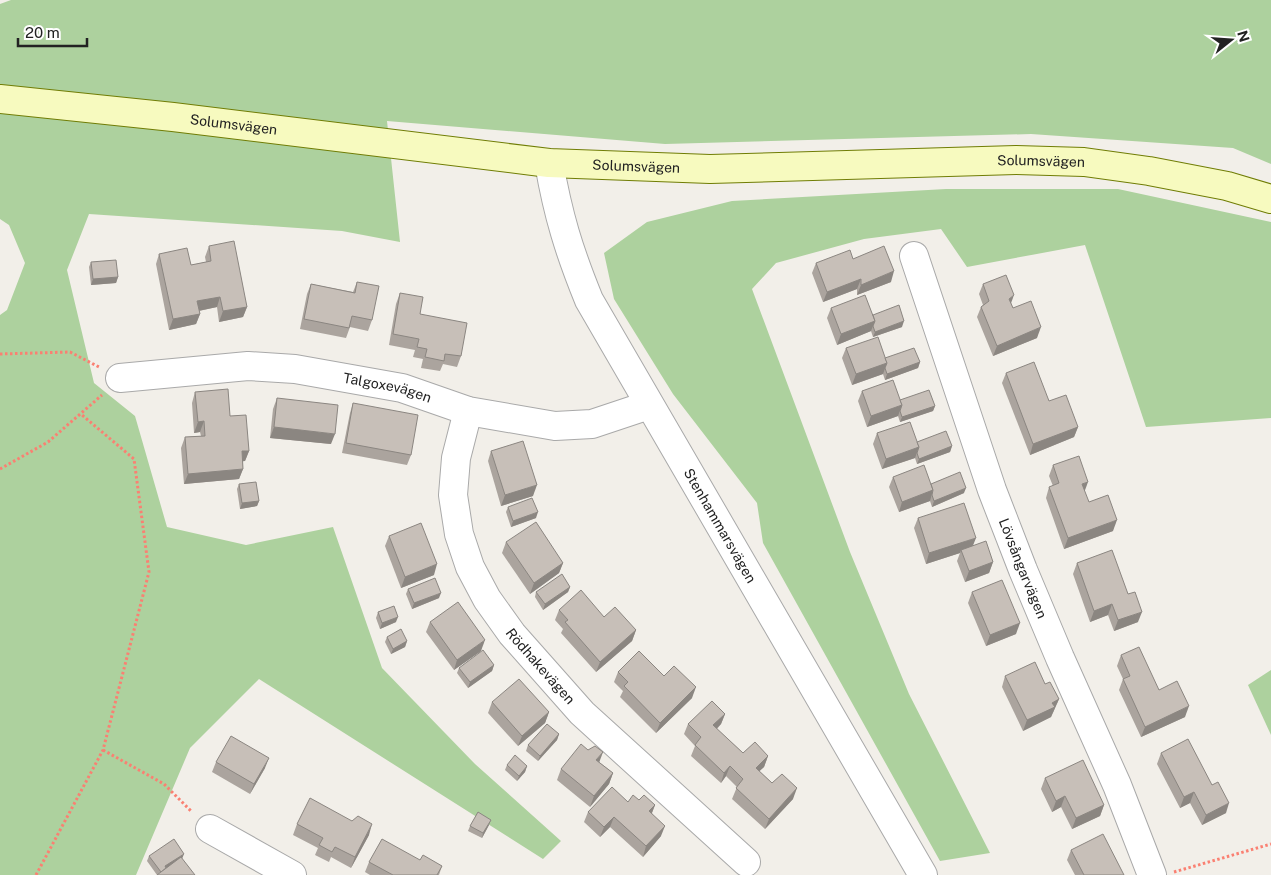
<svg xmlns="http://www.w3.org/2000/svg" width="1271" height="875" font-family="'Public Sans',sans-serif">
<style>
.forest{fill:#add19e}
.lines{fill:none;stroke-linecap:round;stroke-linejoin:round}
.minor-casing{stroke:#a9a9a9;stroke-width:30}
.secondary-casing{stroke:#707d05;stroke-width:30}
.path{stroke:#fa8072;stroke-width:3;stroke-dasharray:2.5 2.5;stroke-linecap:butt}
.minor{stroke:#fff;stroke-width:28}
.secondary{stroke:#f7fabf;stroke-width:28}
.wall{fill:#aba49e}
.shaded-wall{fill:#8b8681}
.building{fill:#c7bfb8;stroke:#8b8681}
.labels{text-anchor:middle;stroke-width:5;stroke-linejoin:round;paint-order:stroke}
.street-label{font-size:14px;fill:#222;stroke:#fff}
</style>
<rect width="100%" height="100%" fill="#f2efe9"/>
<!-- forest -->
<g class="forest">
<polygon points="11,0 1271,0 1271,164 1233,148 1031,134 665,144 387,121 400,242 342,231 89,214 67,270 94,383 135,416 167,527 246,545 333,527 382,668 475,764 561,841 543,859 259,679 190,748 136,875 0,875 0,315 7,310 25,263 9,225 0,219 0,4"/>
<polygon points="946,189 1118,189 1271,222 1271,418 1146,427 1085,245 967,267 941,229 864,239 776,263 752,289 850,552 909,694 990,853 940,861 763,543 757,503 673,394 614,299 604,253 647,222 732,201"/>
<polygon points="1271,670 1271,735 1248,685"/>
</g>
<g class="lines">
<!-- minor casing -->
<g class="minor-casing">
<g id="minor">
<path id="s1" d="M 549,163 C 558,215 569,251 589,300 L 923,875"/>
<path id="s2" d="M 914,256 L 992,490 L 1023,570 L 1060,658 L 1117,785 L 1152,875"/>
<path id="s3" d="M 120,378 L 248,366 L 295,369 L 402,388 L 468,411 L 555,426 L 592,424 L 649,405"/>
<path id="s4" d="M 468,411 L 456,458 L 453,495 L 459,534 L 470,567 L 487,599 L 512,634 L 582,713 L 746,862"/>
<polyline points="210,829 292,875"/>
</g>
</g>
<!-- secondary casing -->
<g class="secondary-casing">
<g id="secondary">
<path id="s5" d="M 0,99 L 173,117 L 549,163 L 710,169 L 1016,160 L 1084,162 L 1149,171 L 1227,186 L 1271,199"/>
</g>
</g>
<!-- path -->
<g class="path">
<polyline points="0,354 70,352 99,367"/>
<polyline points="0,469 48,442 102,395"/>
<polyline points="103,750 164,784 192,812"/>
<polyline points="1174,872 1271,844"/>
<polyline points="36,875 103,750 149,572 134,459 82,415"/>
</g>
<!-- minor -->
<use href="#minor" class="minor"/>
<!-- secondary -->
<use href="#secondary" class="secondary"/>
</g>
<!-- wall -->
<g class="wall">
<polygon points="209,246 247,307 243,317 219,322 217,307 199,311 200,314 196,324 169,330 156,264 159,254 191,265 206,262 205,257"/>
<polygon points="853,259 891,282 857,295 857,289 823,302 812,273 816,263"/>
<polygon points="91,262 118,277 116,283 91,285 89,267"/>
<polygon points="357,282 372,320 368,331 350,327 346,338 300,329 307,294 311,284 353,292"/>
<polygon points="983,284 1011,303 1013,308 1037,338 993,356 977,317 981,307 983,305 979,294"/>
<polygon points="400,293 461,356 457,367 443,364 440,371 421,368 423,359 413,357 415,350 389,345 396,304"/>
<polygon points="831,308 873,315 902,327 873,337 871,331 837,345 827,318"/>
<polygon points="846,348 885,358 920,362 918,368 885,380 883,374 852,385 842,358"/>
<polygon points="1006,373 1049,401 1078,427 1074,437 1030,455 1002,383"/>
<polygon points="862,391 900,400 935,406 933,411 900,422 898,416 867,427 858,401"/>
<polygon points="195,392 230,416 249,451 245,461 243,461 243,469 239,479 184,484 181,448 185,437 201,436 200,432 194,433 192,403"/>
<polygon points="277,398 331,444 270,438 273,409"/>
<polygon points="353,403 411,455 407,465 342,453 350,413"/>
<polygon points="877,433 917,442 952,446 950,452 917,464 915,458 882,469 873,444"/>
<polygon points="491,451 533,496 501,506 488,461"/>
<polygon points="1053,465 1089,502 1113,531 1064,549 1046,498 1049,487 1053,486 1049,476"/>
<polygon points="893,477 931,484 964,493 932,507 930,501 899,512 889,487"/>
<polygon points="239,484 259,501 257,506 240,509 237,489"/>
<polygon points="508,507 536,518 511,527 506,512"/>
<polygon points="918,518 973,546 993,562 989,573 965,582 957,561 960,553 926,564 914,528"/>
<polygon points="389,536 434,575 401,588 385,546"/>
<polygon points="506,542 563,563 559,573 530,594 502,553"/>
<polygon points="1077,563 1138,622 1114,631 1108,615 1090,622 1073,574"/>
<polygon points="570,587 568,592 543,610 535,597 536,592"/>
<polygon points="408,589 439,598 412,609 406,594"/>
<polygon points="972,592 1016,634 986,646 968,603"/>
<polygon points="559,610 604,617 636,630 632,641 596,672 561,633 563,629 555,620"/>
<polygon points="378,612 396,622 380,629 376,618"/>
<polygon points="430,622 481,651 454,670 426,632"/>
<polygon points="387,637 407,641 405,647 391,654 385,642"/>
<polygon points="1121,655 1159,690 1185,717 1141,737 1119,690 1123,679 1117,666"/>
<polygon points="494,665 492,671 468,688 457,673 459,668"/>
<polygon points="618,672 664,676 692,698 656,733 620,697 623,691 614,682"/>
<polygon points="1005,676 1045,684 1059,699 1051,717 1023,731 1002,687"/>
<polygon points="492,702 549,712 545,723 518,746 488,713"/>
<polygon points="725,714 721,724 717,729 743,753 768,756 764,767 759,771 772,783 793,799 765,829 732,799 737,787 726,776 721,783 691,756 695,746 684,734 688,724"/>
<polygon points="559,734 557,740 538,761 526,751 528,745"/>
<polygon points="1161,753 1212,785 1226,813 1202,825 1190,803 1180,808 1157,764"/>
<polygon points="216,762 265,768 250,794 212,772"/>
<polygon points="599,762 613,773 609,784 590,807 557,780 561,769"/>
<polygon points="507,765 527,766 525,772 517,781 505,770"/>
<polygon points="1045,778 1104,805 1100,816 1072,829 1061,807 1052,812 1041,789"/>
<polygon points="639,800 655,805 652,813 661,836 643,857 610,827 600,837 584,822 588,812 628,802"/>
<polygon points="297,824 369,835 351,868 331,857 329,862 315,855 318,848 293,835"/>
<polygon points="489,825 482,838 468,831 470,826"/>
<polygon points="1071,850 1124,875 1075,875 1067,860"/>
<polygon points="149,856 182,858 157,875 147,861"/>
<polygon points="420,860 442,866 439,875 370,875 365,872 369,862"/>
</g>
<!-- shaded-wall -->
<g class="shaded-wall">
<polygon points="894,271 891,282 857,295 861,285"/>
<polygon points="118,277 116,283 91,285 93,279"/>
<polygon points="861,279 857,289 823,302 827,292"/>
<polygon points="1014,295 1010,306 1009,299"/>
<polygon points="220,297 217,307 193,312 197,301"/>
<polygon points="247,307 243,317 219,322 223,311"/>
<polygon points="200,314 196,324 169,330 173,319"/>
<polygon points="875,321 871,331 837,345 841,334"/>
<polygon points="904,321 902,327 873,337 875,332"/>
<polygon points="1041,327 1037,338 993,356 997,346"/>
<polygon points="920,362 918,368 885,380 887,374"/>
<polygon points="887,363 883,374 852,385 856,374"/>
<polygon points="902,405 898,416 867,427 871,416"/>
<polygon points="935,406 933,411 900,422 902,417"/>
<polygon points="204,421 200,432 194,433 198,422"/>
<polygon points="274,427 335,434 331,444 270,438"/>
<polygon points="1078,427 1074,437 1030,455 1033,444"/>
<polygon points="952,446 950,452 917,464 919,459"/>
<polygon points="919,447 915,458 882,469 886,459"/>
<polygon points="242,451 249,451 245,461 238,462"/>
<polygon points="243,469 239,479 184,484 188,474"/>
<polygon points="1088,482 1084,493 1082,484"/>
<polygon points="537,485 533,496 501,506 505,495"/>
<polygon points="966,488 964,493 932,507 934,501"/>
<polygon points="933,490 930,501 899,512 902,502"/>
<polygon points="259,501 257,506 240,509 242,503"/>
<polygon points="538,512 536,518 511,527 513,521"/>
<polygon points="1117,520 1113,531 1064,549 1068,538"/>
<polygon points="976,538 972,548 961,550 960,553 926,564 929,553"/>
<polygon points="993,562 989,573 965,582 969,571"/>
<polygon points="563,563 559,573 530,594 534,583"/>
<polygon points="437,564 434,575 401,588 405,577"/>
<polygon points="570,587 568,592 543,610 545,604"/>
<polygon points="441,593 439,598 412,609 414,603"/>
<polygon points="1112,604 1108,615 1090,622 1094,611"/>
<polygon points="1142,612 1138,622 1114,631 1118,620"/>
<polygon points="398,617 396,622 380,629 382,623"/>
<polygon points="1020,623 1016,634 986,646 990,635"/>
<polygon points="636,630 632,641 596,672 600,662"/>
<polygon points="485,640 481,651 454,670 457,660"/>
<polygon points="407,641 405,647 391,654 393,649"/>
<polygon points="494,665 492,671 468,688 470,682"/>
<polygon points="696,687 692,698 656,733 660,723"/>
<polygon points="1059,699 1051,717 1023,731 1027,720 1052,703"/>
<polygon points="1189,706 1185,717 1141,737 1145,727"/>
<polygon points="549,712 545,723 518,746 522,736"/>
<polygon points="725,714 721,724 709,736 713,725"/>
<polygon points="559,734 557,740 538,761 540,756"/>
<polygon points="603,752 599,763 596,760"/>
<polygon points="768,756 764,767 752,778 756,768"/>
<polygon points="269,758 265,768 250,794 254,784"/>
<polygon points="527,766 525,772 517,781 519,776"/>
<polygon points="730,766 726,776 721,783 724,773"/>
<polygon points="613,773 609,784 590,807 594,796"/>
<polygon points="797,788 793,799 765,829 769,819"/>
<polygon points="1194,792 1190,803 1180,808 1184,797"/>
<polygon points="1065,796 1061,807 1052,812 1056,801"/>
<polygon points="1229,803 1226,813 1202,825 1206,815"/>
<polygon points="655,805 651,815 649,811"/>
<polygon points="1104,805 1100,816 1072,829 1076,818"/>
<polygon points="614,817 610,827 600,837 604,827"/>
<polygon points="491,820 489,825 482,838 483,833"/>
<polygon points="372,824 369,835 351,868 355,857"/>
<polygon points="665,826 661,836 643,857 646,846"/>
<polygon points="184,854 182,859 163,872 165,866"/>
</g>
<!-- building -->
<g class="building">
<polygon points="234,241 247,307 223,311 220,297 197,301 200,314 173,319 159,254 187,248 191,265 211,261 209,246"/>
<polygon points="884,246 894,271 861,285 861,279 827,292 816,263 850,250 853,259"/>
<polygon points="116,260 118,277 93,279 91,262"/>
<polygon points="1006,275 1014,295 1009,299 1013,308 1031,301 1041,327 997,346 981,307 989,301 983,284"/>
<polygon points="357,282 379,286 372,320 352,316 349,328 304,319 311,284 355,293"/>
<polygon points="400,293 423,297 420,314 467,323 461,356 445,354 444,361 425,357 427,349 417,347 419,339 393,334"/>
<polygon points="865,295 875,321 841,334 831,308"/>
<polygon points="899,305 904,321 875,332 873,326 875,321 873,315"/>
<polygon points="878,337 887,363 856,374 846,348"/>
<polygon points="914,348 920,362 887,374 885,368 887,363 885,358"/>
<polygon points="1034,362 1049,401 1066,395 1078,427 1033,444 1006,373"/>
<polygon points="893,380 902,405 871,416 862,391"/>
<polygon points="228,389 230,416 246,415 249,451 242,451 243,469 188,474 185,437 205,436 204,421 198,422 195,392"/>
<polygon points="929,390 935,406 902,417 900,411 902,405 900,400"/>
<polygon points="277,398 338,405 335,434 274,427"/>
<polygon points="353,403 418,415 411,455 346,443"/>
<polygon points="910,422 919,447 886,459 877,433"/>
<polygon points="946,431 952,446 919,459 917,453 919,447 917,442"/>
<polygon points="523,441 537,485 505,495 491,451"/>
<polygon points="1079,456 1088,482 1082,484 1089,502 1108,495 1117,520 1068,538 1049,487 1059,483 1053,465"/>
<polygon points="924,465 933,490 902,502 893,477"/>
<polygon points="960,472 966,488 934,501 932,495 933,490 931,484"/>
<polygon points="256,482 259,501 242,503 239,484"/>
<polygon points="532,498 538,512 513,521 508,507"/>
<polygon points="964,503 976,538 929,553 918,518"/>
<polygon points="536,522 563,563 534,583 506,542"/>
<polygon points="421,523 437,564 405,577 389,536"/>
<polygon points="986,541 993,562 969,571 961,550"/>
<polygon points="1112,550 1128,594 1135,592 1142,612 1118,620 1112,604 1094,611 1077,563"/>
<polygon points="562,574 570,587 545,604 536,592"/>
<polygon points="435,578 441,593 414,603 408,589"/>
<polygon points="1002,580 1020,623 990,635 972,592"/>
<polygon points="581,590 604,617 615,607 636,630 600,662 565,622 568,620 559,610"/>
<polygon points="458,602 485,640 457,660 430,622"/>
<polygon points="394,606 398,617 382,623 378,612"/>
<polygon points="401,629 407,641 393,649 387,637"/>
<polygon points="1139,647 1159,690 1177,681 1189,706 1145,727 1123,679 1130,676 1121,655"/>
<polygon points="483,650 494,665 470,682 459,668"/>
<polygon points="639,651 664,676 674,666 696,687 660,723 624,686 628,682 618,672"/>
<polygon points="1035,662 1045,684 1050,682 1059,699 1052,703 1055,707 1027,720 1005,676"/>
<polygon points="519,679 549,712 522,736 492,702"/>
<polygon points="712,701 725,714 713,725 743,753 755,742 768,756 756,768 772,783 782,774 797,788 769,819 736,788 743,779 730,766 724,773 695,745 701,737 688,724"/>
<polygon points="547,724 559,734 540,756 528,745"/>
<polygon points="231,736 269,758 254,784 216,762"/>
<polygon points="1188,739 1212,785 1218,782 1229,803 1206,815 1194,792 1184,797 1161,753"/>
<polygon points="581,744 588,750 595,746 603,752 596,760 613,773 594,796 561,769"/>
<polygon points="515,755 527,766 519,776 507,765"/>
<polygon points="1083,760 1104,805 1076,818 1065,796 1056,801 1045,778"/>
<polygon points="612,787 628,802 633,795 639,800 644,795 655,805 649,811 665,826 646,846 614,817 604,827 588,812"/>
<polygon points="310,798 352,821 358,816 372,824 355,857 335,847 332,852 319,845 323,838 297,824"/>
<polygon points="478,812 491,820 483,833 470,826"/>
<polygon points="1103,834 1124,875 1084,875 1071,850"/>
<polygon points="174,839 184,854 165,866 166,868 161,872 149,856"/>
<polygon points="382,839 420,860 423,855 442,866 437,875 393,875 369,862"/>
<polygon points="181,857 195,875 157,875"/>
</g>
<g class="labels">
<!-- street labels -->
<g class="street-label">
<text dy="5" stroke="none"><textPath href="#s5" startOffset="235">Solumsvägen</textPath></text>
<text dy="5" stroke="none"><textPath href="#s5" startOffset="1045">Solumsvägen</textPath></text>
<text dy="5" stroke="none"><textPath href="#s5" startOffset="640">Solumsvägen</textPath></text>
<text dy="5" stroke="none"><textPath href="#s3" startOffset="270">Talgoxevägen</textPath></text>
<text dy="5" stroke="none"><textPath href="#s1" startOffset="404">Stenhammarsvägen</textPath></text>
<text dy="5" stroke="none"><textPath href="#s2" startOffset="331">Lövsångarvägen</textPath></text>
<text dy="5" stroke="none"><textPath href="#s4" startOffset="282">Rödhakevägen</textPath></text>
</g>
</g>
<!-- north arrow -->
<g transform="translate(1231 40) rotate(73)" stroke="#ffffff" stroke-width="4" paint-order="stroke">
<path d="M0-4L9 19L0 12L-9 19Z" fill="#222222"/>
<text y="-8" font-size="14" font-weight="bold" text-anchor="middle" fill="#222222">N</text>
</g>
<!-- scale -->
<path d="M18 38v8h69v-8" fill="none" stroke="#222222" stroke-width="2.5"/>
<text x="25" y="38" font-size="15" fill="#222222" stroke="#ffffff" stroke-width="4" paint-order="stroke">20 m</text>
</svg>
